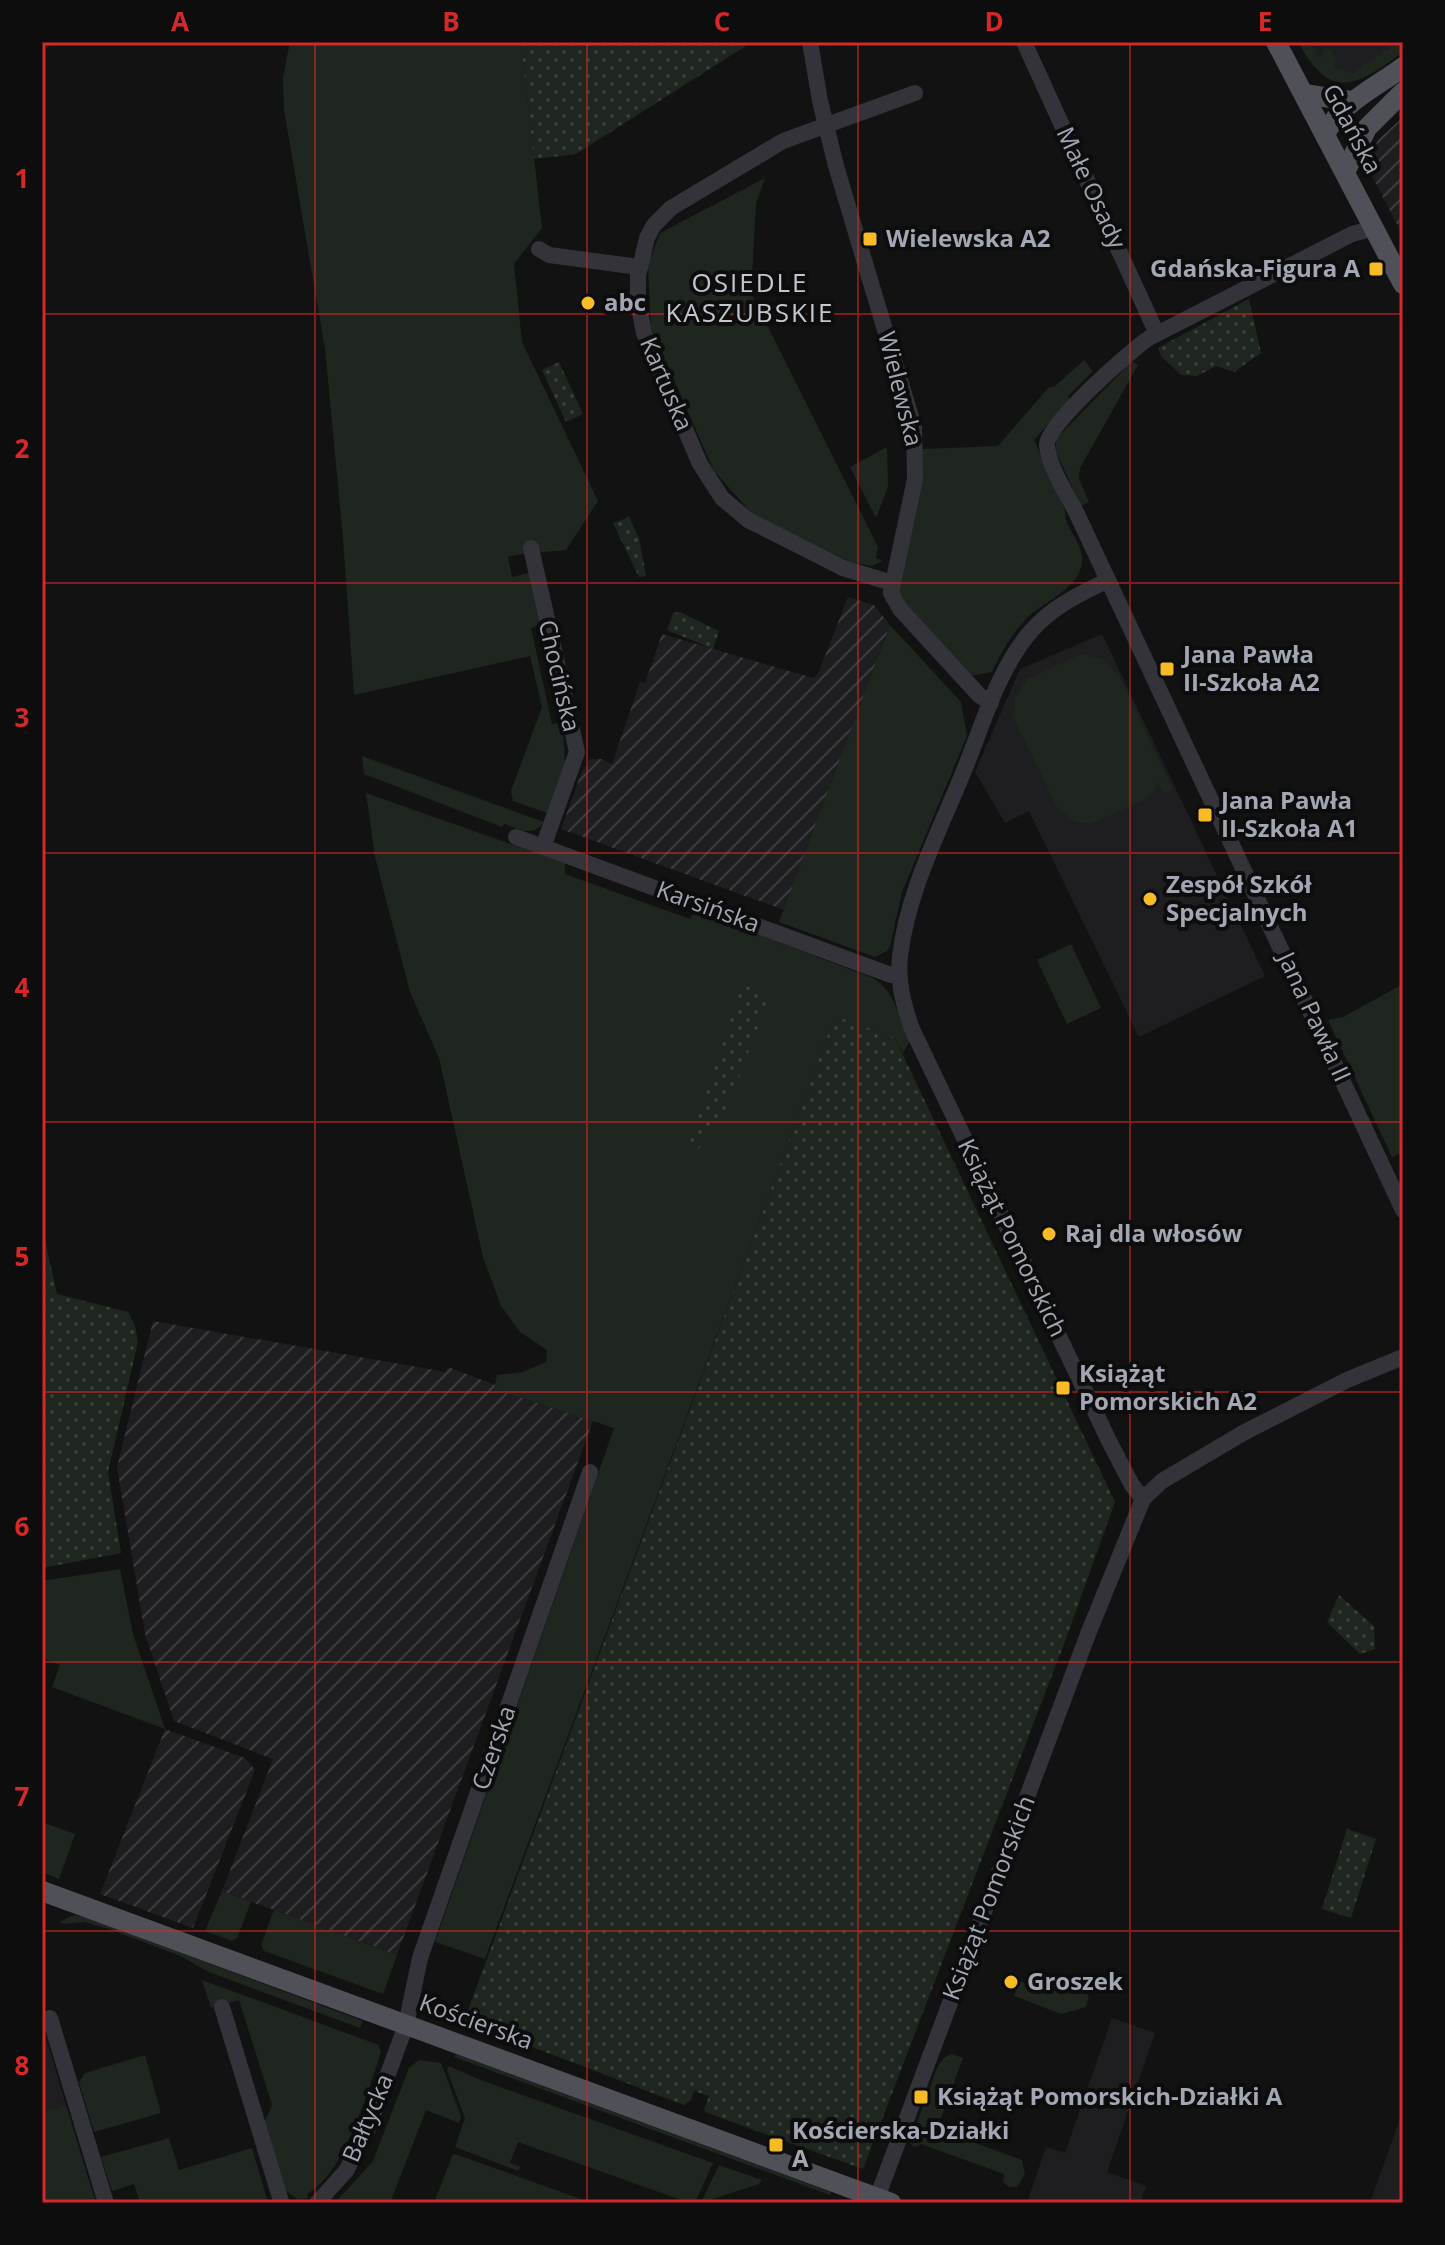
<svg xmlns="http://www.w3.org/2000/svg" width="1445" height="2245" font-family="'Open Sans',sans-serif">
<style>
.built{fill:#1e1e20}
.industrial{fill:url(#industrial-furrows)}
.grass{fill:#1e261f}
.park{fill:url(#park-dots)}
.lines{fill:none;stroke-linecap:round;stroke-linejoin:round}
.minor{stroke:#333339;stroke-width:16}
.major{stroke:#4f5058;stroke-width:20}
.grid{fill:none;stroke:#d62828;stroke-width:2;stroke-opacity:0.55}
.poi-dot{fill:#f7bb26;stroke:#0d0d0e;stroke-width:3}
.labels{text-anchor:middle;stroke-width:8;stroke-linejoin:round;paint-order:stroke}
.street-label{font-size:24px;fill:#a3a7b4;stroke:#0d0d0e}
.poi-label{font-size:24px;font-weight:bold;fill:#a3a7b4;stroke:#0d0d0e;text-anchor:start}
.neighbourhood-label{font-size:26px;letter-spacing:2px;fill:#c4c6d0;stroke:#0d0d0e}
.neatline{fill:none;stroke:#d62828;stroke-width:3}
.grid-label{font-size:26px;text-anchor:middle;font-weight:bold;fill:#d62828}
</style>
<defs>
<pattern id="industrial-furrows" width="10" height="10" patternUnits="userSpaceOnUse" patternTransform="scale(2)"><rect width="10" height="10" fill="#1e1e20"/><path d="M-1 1l2-2M0 10L10 0M9 11l2-2" fill="none" stroke="#3c3c3e"/></pattern>
<pattern id="park-dots" width="8" height="8" patternUnits="userSpaceOnUse" patternTransform="scale(2)"><rect width="8" height="8" fill="#1e261f"/><path d="M2 2h.1M6 6h.1" fill="none" stroke="#3c433d" stroke-width="1.8" stroke-linecap="round"/></pattern>
</defs>
<rect width="100%" height="100%" fill="#121213"/>
<!-- built -->
<g class="built">
<polygon points="1311,42 1396,42 1395,47 1355,73 1333,68 1322,57 1315,56 1310,46"/>
<polygon points="1102,634 1265,976 1139,1037 1029,811 1005,823 975,772 1020,669"/>
<polygon points="1112,2018 1155,2033 1107,2172 1146,2186 1140,2203 1037,2203 1028,2200 1046,2147 1065,2153"/>
<polygon points="42,2024 66,2105 42,2112"/>
<polygon points="1403,2110 1403,2203 1370,2203"/>
</g>
<!-- industrial -->
<g class="industrial">
<polygon points="1403,117 1403,236 1369,170 1377,141"/>
<polygon points="848,597 874,605 890,625 784,910 561,829 582,771 590,759 601,759 612,764 640,682 645,683 662,634 813,678 818,674"/>
<polygon points="153,1321 446,1372 448,1367 496,1385 495,1389 593,1421 397,1955 222,1891 273,1759 174,1721 145,1634 117,1467"/>
<polygon points="165,1729 245,1758 255,1770 193,1928 100,1894"/>
</g>
<!-- grass -->
<g class="grass">
<path d="M 290,42 L 521,42 L 542,228 L 514,264 L 522,342 L 598,501 L 566,550 C 546,552 527,552 508,557 L 512,577 L 529,573 L 540,621 L 537,626 L 531,628 L 552,724 L 558,723 L 563,727 L 565,764 L 547,813 L 513,801 L 511,791 L 542,707 L 530,656 L 354,695 L 343,538 L 325,349 L 284,110 L 283,77 Z"/>
<path d="M 1298,42 L 1311,42 L 1310,46 L 1317,49 L 1315,56 L 1322,57 L 1325,48 L 1332,52 L 1336,59 L 1334,68 L 1355,73 L 1356,68 L 1362,69 L 1363,63 L 1368,64 L 1370,59 L 1375,60 L 1376,55 L 1382,56 L 1383,50 L 1389,51 L 1390,46 L 1395,46 L 1396,42 L 1403,42 L 1403,52 C 1357,86 1331,103 1298,42 Z"/>
<polygon points="765,178 756,204 751,293 878,547 876,558 883,561 872,566 850,562 755,517 714,471 651,328 648,265 660,233"/>
<path d="M 1084,360 L 1093,371 L 1068,396 L 1070,400 L 1034,440 L 1065,510 C 1064,528 1080,539 1082,556 C 1085,585 1048,600 1030,615 C 1014,630 1001,652 992,672 L 970,676 L 898,595 L 922,449 L 998,446 L 1049,387 L 1054,387 Z"/>
<polygon points="1132,361 1138,365 1080,468 1079,479 1089,502 1081,506 1056,452 1056,439"/>
<polygon points="887,447 888,486 876,518 850,467"/>
<polygon points="890,625 961,702 967,736 902,892 890,946 887,951 875,957 779,922"/>
<polygon points="1081,654 1102,659 1119,676 1173,790 1164,794 1158,783 1150,797 1091,824 1075,822 1058,809 1014,719 1015,698 1027,679"/>
<path d="M 362,756 L 544,822 C 533,838 519,829 504,824 L 502,827 L 364,774 Z"/>
<path d="M 366,793 L 565,863 L 565,874 L 690,919 L 694,912 L 699,912 L 873,978 C 893,988 901,1022 910,1041 L 903,1053 L 895,1038 L 835,1017 L 485,1959 L 435,1942 L 614,1428 L 494,1389 L 497,1375 L 523,1372 L 546,1362 L 547,1350 L 520,1332 L 501,1306 L 483,1257 L 439,1058 L 410,992 L 375,857 Z"/>
<polygon points="1071,944 1101,1008 1067,1024 1037,960"/>
<polygon points="1403,984 1403,1152 1392,1157 1328,1020 1343,1017"/>
<polygon points="120,1569 133,1634 165,1729 52,1687 60,1665 42,1658 42,1581"/>
<polygon points="42,1822 75,1834 59,1879 42,1872"/>
<polygon points="222,1891 251,1902 237,1938 232,1941 205,1931"/>
<polygon points="274,1910 397,1955 383,1994 264,1951 261,1945"/>
<polygon points="74,1915 85,1917 363,2021 360,2028 209,1972 178,1955 109,1929 84,1922 65,1924 59,1922"/>
<polygon points="1050,1979 1085,1991 1089,1997 1086,2007 1061,2014 1014,1996 1020,1981 1045,1991"/>
<path d="M 202,1980 L 379,2045 L 381,2053 C 366,2094 347,2171 307,2194 L 308,2198 L 297,2199 L 284,2189 L 264,2123 L 272,2105 L 239,2000 L 211,2008 Z"/>
<polygon points="456,2054 831,2192 830,2195 454,2057"/>
<path d="M 952,2054 L 963,2058 L 937,2129 L 1022,2160 L 1025,2174 L 1017,2187 L 1009,2187 L 1003,2182 L 1004,2174 L 921,2144 L 914,2147 L 910,2143 L 924,2103 L 927,2103 L 929,2096 L 928,2095 C 933,2081 936,2058 952,2054 Z"/>
<polygon points="145,2055 161,2113 94,2132 79,2082 85,2073"/>
<polygon points="419,2060 441,2063 461,2116 459,2123 426,2110 390,2203 335,2203 373,2161 409,2068"/>
<polygon points="449,2066 478,2079 713,2163 695,2203 683,2203 684,2201 518,2142 510,2163 521,2167 518,2171 455,2147 465,2118 447,2070"/>
<polygon points="66,2105 96,2203 42,2203 42,2112"/>
<polygon points="169,2138 179,2170 252,2148 268,2203 140,2203 134,2184 112,2191 101,2157"/>
<polygon points="453,2154 458,2155 592,2203 434,2203"/>
<polygon points="719,2165 762,2180 759,2184 701,2203"/>
</g>
<!-- park -->
<g class="park">
<polygon points="521,42 752,42 576,154 534,159"/>
<polygon points="1249,299 1261,353 1234,372 1216,366 1197,376 1181,375 1161,356 1158,348"/>
<polygon points="559,362 583,414 566,422 542,370"/>
<polygon points="629,517 639,538 646,576 639,577 613,523"/>
<polygon points="680,612 719,631 713,649 667,630 673,613"/>
<polygon points="742,985 770,994 726,1112 695,1154 687,1151"/>
<polygon points="835,1016 895,1038 1115,1502 1067,1636 863,2169 707,2113 704,2110 709,2096 694,2091 690,2101 684,2105 464,2021"/>
<polygon points="42,1227 57,1294 128,1312 135,1326 138,1342 108,1472 121,1553 42,1568"/>
<polygon points="1339,1595 1374,1626 1375,1649 1360,1654 1327,1622"/>
<polygon points="1347,1829 1376,1839 1351,1918 1322,1909"/>
</g>
<g class="lines">
<!-- minor -->
<g class="minor">
<polyline points="810,42 820,101 836,166 914,427 915,479 891,593 900,609 979,695 991,703"/>
<polyline points="1024,42 1157,334"/>
<path d="M 1375,228 L 1352,234 L 1149,338 C 1130,351 1045,426 1047,445 C 1049,468 1067,494 1077,514 L 1403,1210"/>
<polyline points="539,249 549,255 639,267"/>
<polyline points="531,548 577,752 543,847"/>
<path d="M 1108,580 C 1080,594 1053,606 1032,630 C 997,670 983,725 963,773 C 939,832 907,893 900,957 C 897,982 904,1006 912,1029 L 1110,1443 L 1132,1485 L 1143,1499"/>
<polyline points="892,583 843,568 748,520 722,498 700,464 644,333 638,301 638,276 647,238 654,225 671,208 783,141 915,93"/>
<polyline points="516,837 891,975 899,975"/>
<polyline points="222,2007 281,2201"/>
<polyline points="50,2018 106,2203"/>
<polyline points="877,2198 1088,1634 1143,1499 1162,1481 1243,1433 1347,1380 1403,1357"/>
<polyline points="317,2203 346,2171 367,2131 406,2025 420,1958 590,1472"/>
</g>
<!-- major -->
<g class="major">
<polyline points="1276,42 1403,284"/>
<polyline points="1304,94 1351,101"/>
<path d="M 1325,134 C 1342,102 1375,88 1403,67"/>
<polyline points="1345,172 1367,128 1403,92"/>
<polyline points="42,1891 891,2203"/>
</g>
</g>
<!-- grid -->
<path class="grid" d="M 315,42 L 315,2203M 587,42 L 587,2203M 858,42 L 858,2203M 1130,42 L 1130,2203M 42,314 L 1403,314M 42,583 L 1403,583M 42,853 L 1403,853M 42,1122 L 1403,1122M 42,1392 L 1403,1392M 42,1662 L 1403,1662M 42,1931 L 1403,1931"/>
<!-- markers -->
<g class="poi-dot">
<rect x="862" y="231" width="16" height="16" rx="4"/>
<rect x="1368" y="261" width="16" height="16" rx="4"/>
<circle cx="588" cy="303" r="8"/>
<rect x="1159" y="661" width="16" height="16" rx="4"/>
<rect x="1197" y="807" width="16" height="16" rx="4"/>
<circle cx="1150" cy="899" r="8"/>
<circle cx="1049" cy="1234" r="8"/>
<rect x="1055" y="1380" width="16" height="16" rx="4"/>
<circle cx="1011" cy="1982" r="8"/>
<rect x="913" y="2089" width="16" height="16" rx="4"/>
<rect x="768" y="2137" width="16" height="16" rx="4"/>
</g>
<g class="labels">
<!-- street labels -->
<g class="street-label">
<text transform="translate(1352 129) rotate(62)" y="8">Gdańska</text>
<text transform="translate(1091 188) rotate(65)" y="8">Małe Osady</text>
<text transform="translate(666 384) rotate(67)" y="8">Kartuska</text>
<text transform="translate(900 389) rotate(76)" y="8">Wielewska</text>
<text transform="translate(559 676) rotate(77)" y="8">Chocińska</text>
<text transform="translate(708 907) rotate(20)" y="8">Karsińska</text>
<text transform="translate(1314 1017) rotate(65)" y="8">Jana Pawła II</text>
<text transform="translate(1012 1238) rotate(64)" y="8">Książąt Pomorskich</text>
<text transform="translate(494 1748) rotate(-71)" y="8">Czerska</text>
<text transform="translate(989 1898) rotate(-69)" y="8">Książąt Pomorskich</text>
<text transform="translate(476 2022) rotate(20)" y="8">Kościerska</text>
<text transform="translate(368 2118) rotate(-67)" y="8">Bałtycka</text>
</g>
<!-- poi labels -->
<g class="poi-label">
<text x="886" y="247">Wielewska A2</text>
<text x="1360" y="277" text-anchor="end">Gdańska-Figura A</text>
<text x="604" y="311">abc</text>
<text x="1183" y="663">Jana Pawła<tspan x="1183" dy="28">II-Szkoła A2</tspan></text>
<text x="1221" y="809">Jana Pawła<tspan x="1221" dy="28">II-Szkoła A1</tspan></text>
<text x="1166" y="893">Zespół Szkół<tspan x="1166" dy="28">Specjalnych</tspan></text>
<text x="1065" y="1242">Raj dla włosów</text>
<text x="1079" y="1382">Książąt<tspan x="1079" dy="28">Pomorskich A2</tspan></text>
<text x="1027" y="1990">Groszek</text>
<text x="937" y="2105">Książąt Pomorskich-Działki A</text>
<text x="792" y="2139">Kościerska-Działki<tspan x="792" dy="28">A</tspan></text>
</g>
<!-- neighbourhood labels -->
<g class="neighbourhood-label">
<text x="750" y="292">OSIEDLE<tspan x="750" dy="30">KASZUBSKIE</tspan></text>
</g>
</g>
<!-- border -->
<rect width="1445" height="2245" fill="none" stroke="#0d0d0e" stroke-width="88"/>
<rect x="44" y="44" width="1357" height="2157" class="neatline"/>
<g class="grid-label">
<text x="180" y="31">A</text>
<text x="451" y="31">B</text>
<text x="722" y="31">C</text>
<text x="994" y="31">D</text>
<text x="1265" y="31">E</text>
<text x="22" y="188">1</text>
<text x="22" y="458">2</text>
<text x="22" y="727">3</text>
<text x="22" y="997">4</text>
<text x="22" y="1266">5</text>
<text x="22" y="1536">6</text>
<text x="22" y="1806">7</text>
<text x="22" y="2075">8</text>
</g>
</svg>
